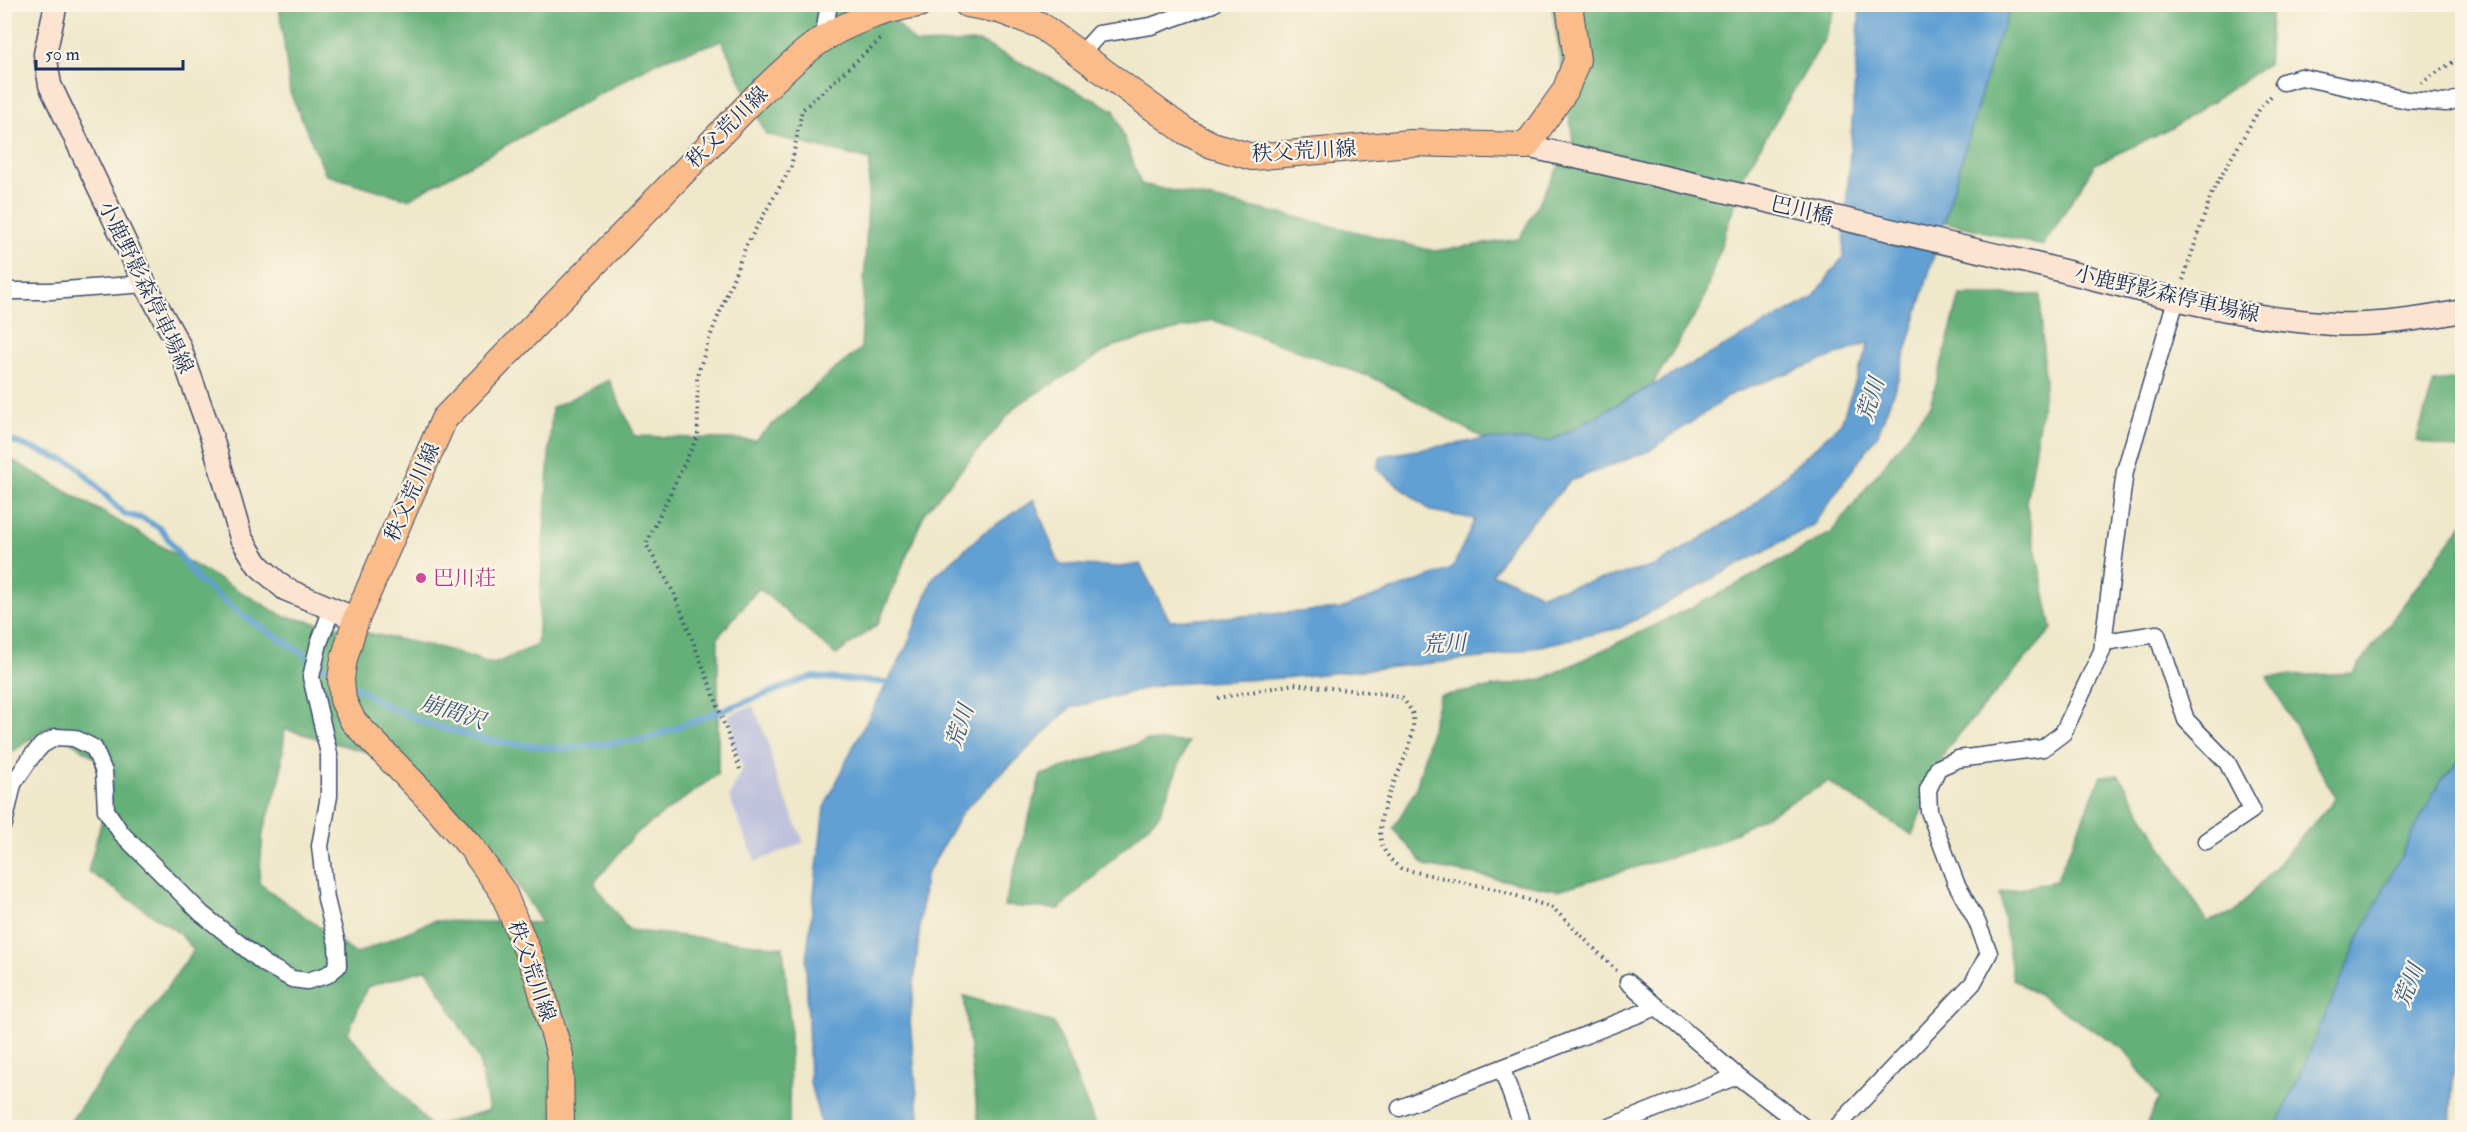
<svg xmlns="http://www.w3.org/2000/svg" width="2467" height="1132" font-family="'IM FELL Double Pica','Noto Serif JP',serif">
<style>
.industrial{fill:#c0c2dd}
.forest{fill:#65b079;stroke:#40706c;stroke-width:1.5;fill-rule:evenodd}
.water{fill:#62a0d3;stroke:#3e6898;stroke-width:1.5;fill-rule:evenodd}
.lines{fill:none;stroke-linecap:round;stroke-linejoin:round}
.stream{stroke:#62a0d3;stroke-width:6}
.street-casing{stroke:#3b4b6e;stroke-width:19}
.secondary-casing{stroke:#3b4b6e;stroke-width:25}
.primary-casing{stroke:#3b4b6e;stroke-width:28}
.path{stroke:#3b4b6e;stroke-width:4;stroke-dasharray:1.5 4.5;stroke-linecap:butt}
.street{stroke:#fff;stroke-width:16}
.secondary{stroke:#fde4d0;stroke-width:22}
.primary{stroke:#f9bc8a;stroke-width:26}
.hotel-dot{fill:#d1479c;stroke:#fcf5e5;stroke-width:2}
.labels{text-anchor:middle;stroke-width:4.5;stroke-linejoin:round;paint-order:stroke}
.street-label{font-size:21px;fill:#1b2f5e;stroke:#fcf5e5}
.hotel-label{font-size:21px;fill:#b23c85;stroke:#fcf5e5;text-anchor:start}
.water-label{font-size:22px;font-style:italic;fill:#345787;stroke:#fcf5e5}
</style>
<rect width="100%" height="100%" fill="#fcf5e5"/>
<filter id="ink" filterUnits="userSpaceOnUse"><feTurbulence type="fractalNoise" baseFrequency=".0167" numOctaves="2"/><feDisplacementMap in="SourceGraphic" scale="12" xChannelSelector="R" yChannelSelector="G"/><feConvolveMatrix kernelMatrix="1 2 1 2 8 2 1 2 1" color-interpolation-filters="sRGB"/></filter>
<filter id="wash" filterUnits="userSpaceOnUse"><feTurbulence type="fractalNoise" baseFrequency=".008" numOctaves="4" result="noise"/><feDisplacementMap in="SourceGraphic" scale="24" xChannelSelector="R" yChannelSelector="G"/><feGaussianBlur stdDeviation="1.35" result="paint"/><feColorMatrix in="noise" values="0 0 0 0 0 0 0 0 0 0 0 0 0 0 0 0 0 1.4 0 .05"/><feComposite in="paint" operator="in"/></filter>
<g filter="url(#wash)">
<rect width="100%" height="100%" fill="#efe8cb"/>
<!-- industrial -->
<polygon class="industrial" points="753,706 768,741 776,777 804,842 756,862 729,797 743,768 730,734 735,732 728,715"/>
<!-- forest -->
<g class="forest">
<path d="M 279,5 L 880,5 L 916,44 L 980,42 L 1114,110 L 1141,184 L 1291,216 L 1434,251 L 1519,239 L 1573,140 L 1552,5 L 1836,5 L 1824,40 L 1745,172 L 1702,304 L 1652,385 L 1551,441 L 1485,439 L 1376,379 L 1213,320 L 1114,346 L 1017,405 L 925,512 L 878,624 L 836,655 L 759,588 L 718,637 L 718,774 L 635,834 L 594,883 L 628,930 L 783,947 L 790,1024 L 789,1127 L 64,1127 L 67,1126 L 194,950 L 180,934 L 88,871 L 115,772 L 49,726 L 5,757 L 5,456 L 283,616 L 441,648 L 494,664 L 537,645 L 552,408 L 609,380 L 635,436 L 755,440 L 830,373 L 861,349 L 870,160 L 766,134 L 722,41 L 661,60 L 408,199 L 326,175 L 290,92 ZM 285,729 L 367,752 L 492,844 L 542,923 L 433,921 L 356,954 L 259,883 L 263,832 L 280,779 ZM 427,969 L 479,1059 L 489,1110 L 431,1127 L 348,1033 L 367,987 Z"/>
<polygon points="2012,5 2272,5 2268,64 2172,128 2095,164 2043,246 1944,222 1996,43"/>
<polygon points="1960,295 2040,295 2045,386 2026,503 2052,629 1946,749 1912,835 1828,782 1714,844 1558,890 1426,866 1393,829 1416,789 1440,696 1543,679 1715,596 1831,533 1930,406"/>
<polygon points="2462,379 2462,450 2416,441 2434,382"/>
<polygon points="2462,525 2462,757 2438,785 2363,929 2277,1127 2145,1127 2159,1099 2125,1050 2013,979 2000,893 2056,881 2101,776 2119,775 2207,922 2235,912 2336,798 2267,677 2353,673"/>
<polygon points="1146,741 1188,742 1159,815 1059,909 1004,906 1041,775"/>
<polygon points="964,996 1054,1023 1096,1127 979,1127"/>
</g>
<!-- water -->
<g class="water">
<path d="M 1860,5 L 2012,5 L 1996,43 L 1898,379 L 1878,434 L 1813,525 L 1620,628 L 1492,657 L 1283,678 L 1163,684 L 1070,708 L 963,811 L 925,877 L 910,1022 L 920,1127 L 822,1128 L 810,1083 L 806,962 L 824,808 L 853,747 L 907,646 L 933,578 L 983,533 L 1034,500 L 1059,564 L 1120,567 L 1140,564 L 1170,621 L 1340,609 L 1452,569 L 1475,519 L 1431,511 L 1377,469 L 1381,456 L 1485,439 L 1551,441 L 1813,298 L 1843,257 ZM 1869,343 L 1841,423 L 1748,510 L 1655,566 L 1540,594 L 1503,577 L 1492,575 L 1509,547 L 1570,481 L 1649,451 L 1734,393 Z"/>
<polygon points="2462,759 2462,936 2450,1127 2277,1127 2363,929 2438,785"/>
</g>
<g class="lines">
<!-- stream -->
<g class="stream">
<polyline points="4,438 75,464 124,514 144,519 161,529 198,580 244,616 334,673"/>
<polyline points="348,682 381,703 427,724 490,741 562,749 647,739 811,677 894,683"/>
</g>
</g>
</g>
<g filter="url(#ink)">
<g class="lines">
<!-- street casing -->
<g class="street-casing">
<g id="street">
<polyline points="823,39 829,4"/>
<polyline points="1080,55 1099,34 1151,26 1213,4"/>
<polyline points="2283,82 2301,77 2407,100 2446,103 2462,98"/>
<polyline points="4,291 51,291 145,284"/>
<polyline points="2104,642 2157,634 2186,720 2227,762 2252,810 2206,841"/>
<polyline points="4,824 13,784 32,756 42,745 56,737 74,738 94,748 104,772 106,810 121,833 202,914 265,964 292,979 307,981 327,975 338,966 337,944 326,899 320,846 329,796 329,754 311,677 319,643 332,609"/>
<polyline points="1628,982 1737,1076 1805,1128"/>
<polyline points="1502,1069 1523,1128"/>
<polyline points="1400,1108 1657,1007"/>
<polyline points="1607,1128 1737,1076"/>
<polyline points="1836,1128 1973,983 1989,953 1977,922 1956,883 1929,811 1928,790 1938,768 1958,759 2043,748 2063,733 2102,651 2125,471 2176,300"/>
</g>
</g>
<!-- secondary casing -->
<g class="secondary-casing">
<g id="secondary">
<polyline points="56,4 45,54 50,85 145,284 179,345 212,438 241,538 258,565 285,589 356,619"/>
<path d="M 1526,146 C 1691,182 1854,222 2018,260 C 2123,284 2226,318 2333,324 C 2375,326 2422,319 2462,311"/>
</g>
</g>
<!-- primary casing -->
<g class="primary-casing">
<g id="primary">
<polyline points="967,4 999,10 1040,25 1185,131 1212,145 1252,157 1410,143 1526,146 1565,91 1577,60 1569,4"/>
<path d="M 561,1128 L 560,1055 L 537,975 L 503,892 L 471,847 L 427,797 L 353,721 L 343,700 L 341,679 L 344,659 L 356,619 L 444,419 L 756,97 C 777,78 798,55 823,39 C 850,21 887,9 919,4"/>
</g>
</g>
<!-- path -->
<g class="path">
<polyline points="2421,83 2462,56"/>
<polyline points="2183,280 2212,192 2260,108 2273,94"/>
<path d="M 1218,698 L 1294,684 L 1386,694 L 1402,698 C 1406,703 1413,711 1413,717 C 1418,765 1345,831 1402,869 L 1499,890 L 1553,908 L 1617,971"/>
<polyline points="740,769 712,690 674,593 646,544 698,435 697,377 708,342 746,246 791,167 802,110 883,37"/>
</g>
<!-- street -->
<use href="#street" class="street"/>
<!-- secondary -->
<use href="#secondary" class="secondary"/>
<!-- primary -->
<use href="#primary" class="primary"/>
</g>
</g>
<!-- markers -->
<circle class="hotel-dot" cx="421" cy="578" r="6"/>
<g class="labels">
<!-- street labels -->
<g class="street-label">
<text transform="translate(727 127) rotate(-45)" y="7">秩父荒川線</text>
<text transform="translate(1304 151) rotate(-3)" y="7">秩父荒川線</text>
<text transform="translate(1802 210) rotate(13)" y="7">巴川橋</text>
<text transform="translate(146 287) rotate(64)" y="7">小鹿野影森停車場線</text>
<text transform="translate(2167 294) rotate(13)" y="7">小鹿野影森停車場線</text>
<text transform="translate(412 492) rotate(-66)" y="7">秩父荒川線</text>
<text transform="translate(532 971) rotate(71)" y="7">秩父荒川線</text>
</g>
<!-- hotel labels -->
<g class="hotel-label">
<text x="433" y="585">巴川荘</text>
</g>
<!-- water labels -->
<g class="water-label">
<text transform="translate(1870 399) rotate(-72)" y="8">荒川</text>
<text transform="translate(1444 643) rotate(-3)" y="8">荒川</text>
<text transform="translate(453 711) rotate(18)" y="8">崩間沢</text>
<text transform="translate(959 726) rotate(-71)" y="8">荒川</text>
<text transform="translate(2408 985) rotate(-69)" y="8">荒川</text>
</g>
</g>
<!-- margin -->
<rect width="2467" height="1132" fill="none" stroke="#fcf5e5" stroke-width="24"/>
<!-- scale -->
<path d="M36 60v9h147v-9" fill="none" stroke="#1b2f5e" stroke-width="3"/>
<text x="45" y="60" font-size="18" fill="#1b2f5e" stroke="#fcf5e5" stroke-width="4.5" paint-order="stroke">50 m</text>
</svg>
